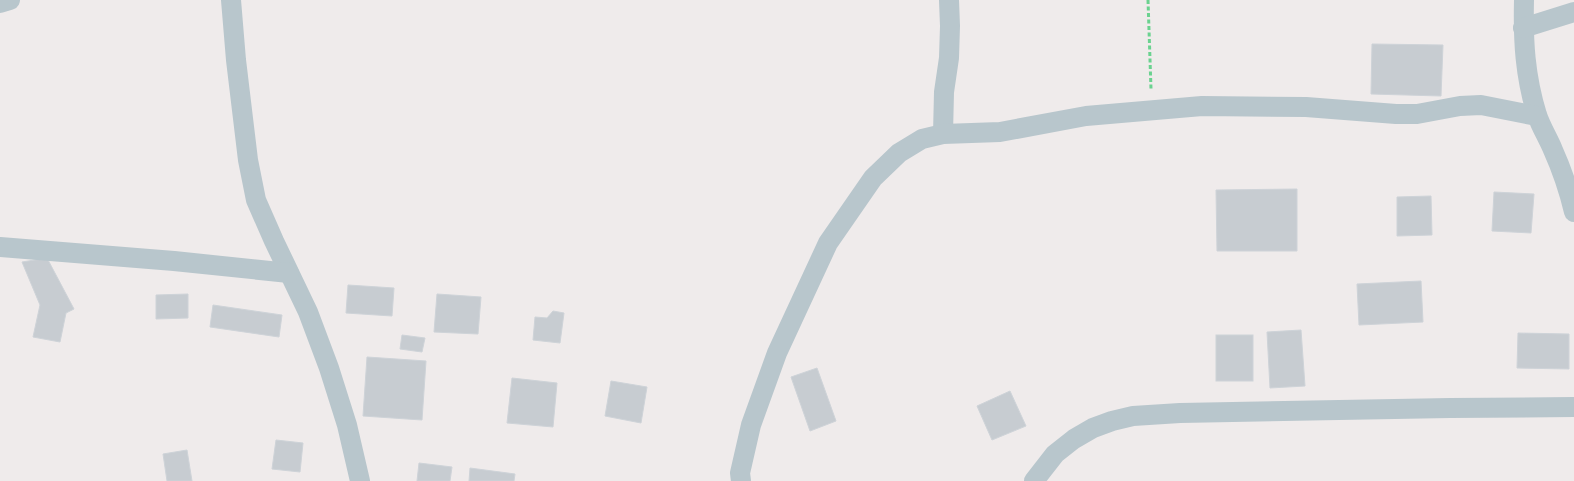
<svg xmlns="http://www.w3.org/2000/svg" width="1574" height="481" font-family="Signika,sans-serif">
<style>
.building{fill:#c7ccd1;stroke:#ced3d8}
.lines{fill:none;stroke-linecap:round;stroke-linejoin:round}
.path{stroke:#6ad28f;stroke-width:3;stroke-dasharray:4 2.5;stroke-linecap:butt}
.minor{stroke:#b8c6cc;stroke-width:20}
</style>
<rect width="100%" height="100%" fill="#efebeb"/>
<!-- building -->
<g class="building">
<polygon points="1372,44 1443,45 1441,96 1371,94"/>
<polygon points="1297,189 1297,251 1217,251 1216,190"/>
<polygon points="1494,192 1534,194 1531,233 1492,231"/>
<polygon points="1431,196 1432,235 1397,236 1397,197"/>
<polygon points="47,258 74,309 66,313 60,342 33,337 40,305 22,262"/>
<polygon points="1421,281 1423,322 1359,325 1357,284"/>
<polygon points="348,285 394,288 392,316 346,313"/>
<polygon points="188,294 188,318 156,319 156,295"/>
<polygon points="437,294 481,297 478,334 434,332"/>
<polygon points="213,305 282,315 279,337 210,327"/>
<polygon points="553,311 564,313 560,343 533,340 535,317 547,318"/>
<polygon points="1301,330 1305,386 1270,388 1267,332"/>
<polygon points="1518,333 1569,334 1569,369 1517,368"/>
<polygon points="402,335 425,338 422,352 400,349"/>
<rect x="1216" y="335" width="37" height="46"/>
<polygon points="367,357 426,361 422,420 363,416"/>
<polygon points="817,368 836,421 810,431 791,377"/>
<polygon points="512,378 557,383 553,427 507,423"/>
<polygon points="611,381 647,387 641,423 605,416"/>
<polygon points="1010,391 1026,426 992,440 977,406"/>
<polygon points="276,440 303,443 300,472 272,469"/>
<polygon points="187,450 192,481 167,481 163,454"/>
<polygon points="419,463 452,467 450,481 417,481"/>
<polygon points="470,468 515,474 514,481 469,481"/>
</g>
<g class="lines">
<!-- path -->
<polyline class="path" points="1148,0 1151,89"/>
<!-- minor -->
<g class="minor">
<polyline points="231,0 236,60 248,160 256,200 274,241 308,312 329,368 347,425 360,481"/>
<path d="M 1524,0 C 1523,41 1525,76 1537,115 C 1541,127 1548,138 1553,150 C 1562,170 1569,191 1574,212"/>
<polyline points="0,3 10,0"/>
<polyline points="1523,28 1574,12"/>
<polyline points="943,134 944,92 949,58 950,26 949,0"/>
<polyline points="0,247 174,261 289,273"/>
<polyline points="741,481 740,473 751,425 777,353 828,243 873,178 899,153 922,139 943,134 1000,132 1086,116 1202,106 1306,107 1396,114 1417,114 1460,106 1481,105 1537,116"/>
<polyline points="1034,481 1055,454 1074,439 1093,428 1112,421 1133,416 1180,413 1450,408 1574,407"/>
</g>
</g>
</svg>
